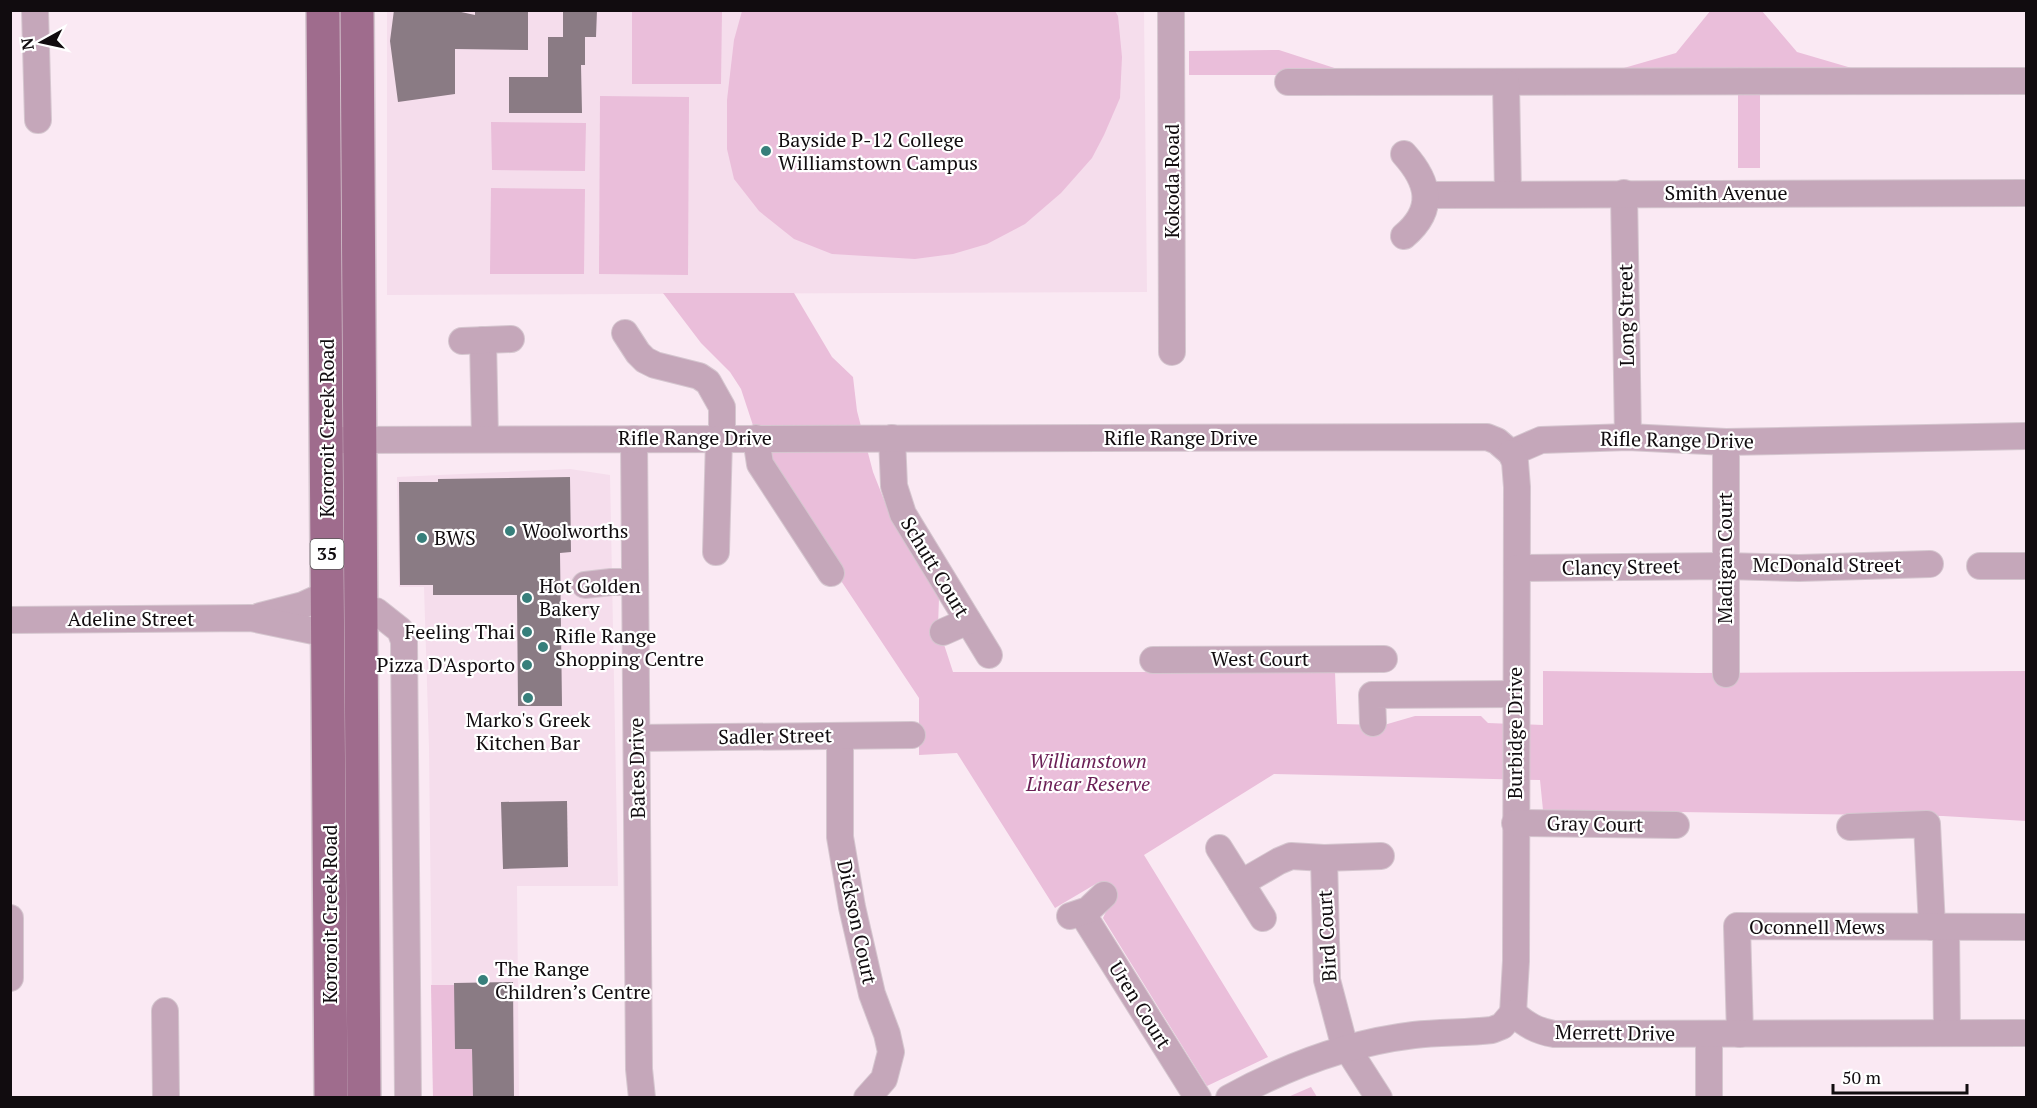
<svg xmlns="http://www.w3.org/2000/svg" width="2037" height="1108" font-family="'PT Serif',serif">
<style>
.built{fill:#f5ddec}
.green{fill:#eabeda}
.building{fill:#8a7b84}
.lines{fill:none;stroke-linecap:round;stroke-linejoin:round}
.minor-casing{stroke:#d5c6cf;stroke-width:28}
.major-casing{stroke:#d5c6cf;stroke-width:36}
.minor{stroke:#c5a7ba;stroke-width:26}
.major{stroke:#9f6c8d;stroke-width:33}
.poi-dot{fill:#377f7b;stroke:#fff;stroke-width:2}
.labels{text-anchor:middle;stroke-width:4.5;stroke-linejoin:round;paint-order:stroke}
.shield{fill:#fff;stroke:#585557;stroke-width:1.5}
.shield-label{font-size:18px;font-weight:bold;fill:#110c0f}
.poi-label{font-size:20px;fill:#110c0f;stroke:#fff;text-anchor:start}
.street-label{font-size:20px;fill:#110c0f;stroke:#fff}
.park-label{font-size:20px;font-style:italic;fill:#6a1f55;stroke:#fff}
</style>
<rect width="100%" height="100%" fill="#fae9f3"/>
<!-- built -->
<g class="built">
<polygon points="387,11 1144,11 1147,292 387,295"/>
<polygon points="570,469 610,475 618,886 517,886 519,1097 433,1097 429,748 424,587 399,587 397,477"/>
</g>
<!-- green -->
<g class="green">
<polygon points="1711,10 1762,11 1797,52 1872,74 1603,74 1676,53"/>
<polygon points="632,11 722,11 721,84 632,84"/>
<polygon points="1115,11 1118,16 1122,57 1120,98 1104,135 1092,158 1061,193 1025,224 987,244 953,254 915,259 832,254 794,239 759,211 734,179 727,149 727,100 734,40 742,11"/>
<polygon points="1279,50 1356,75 1189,75 1189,51"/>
<rect x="1738" y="90" width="22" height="78"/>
<polygon points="600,96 689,97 688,275 599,274"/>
<polygon points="491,122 586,123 585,171 492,170"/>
<polygon points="491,188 585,189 584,274 490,274"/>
<polygon points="663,293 794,293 832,357 853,377 857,411 873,472 894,525 939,598 938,626 953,672 1335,672 1337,724 1384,725 1415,716 1481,716 1488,723 1543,725 1543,671 1698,673 2026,671 2026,821 1943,816 1543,810 1540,780 1274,774 1144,855 1268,1057 1207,1086 1103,918 1111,901 1099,882 1055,908 957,753 919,755 919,698 768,471 741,389 730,372 701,343"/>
<polygon points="431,985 454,985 472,1049 473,1097 433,1097"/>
<polygon points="1311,1087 1317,1097 1288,1097"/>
</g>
<!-- building -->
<g class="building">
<polygon points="394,10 452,10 475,15 475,10 528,10 528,50 455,49 455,94 398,102 390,41"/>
<polygon points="563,10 597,10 596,37 585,37 585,65 581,65 582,113 509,113 509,77 548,77 548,37 563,37"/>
<polygon points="570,477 571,552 560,553 562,706 518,706 517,595 433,595 433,585 400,585 399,482 438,482 438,479"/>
<polygon points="567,801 568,867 503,869 501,802"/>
<polygon points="513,982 514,1098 473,1098 472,1049 455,1049 454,983"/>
</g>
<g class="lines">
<!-- minor casing -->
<g class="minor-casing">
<g id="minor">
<polyline points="35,10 38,120"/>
<polyline points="1171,10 1172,352"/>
<polyline points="1288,82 2026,81"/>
<polyline points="1506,83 1508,193"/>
<polyline points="1624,193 1628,437"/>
<polyline points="1426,195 2026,193"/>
<path d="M 1404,236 C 1436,209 1429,182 1404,154"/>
<polyline points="625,333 638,353 645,360 655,365 699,376 708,382 722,407 722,439"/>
<polyline points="483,340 485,438"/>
<polyline points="462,341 511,339"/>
<polyline points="756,438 760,464 831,573"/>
<polyline points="892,438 894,486 903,514 989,655"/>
<polyline points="634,439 639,1069 642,1098"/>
<polyline points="342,440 1487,437 1497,441 1511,453 1541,440 1628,437 1726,442 2026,436"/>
<polyline points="1511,453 1515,462 1517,487 1516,961 1513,1013"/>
<polyline points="716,552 719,439"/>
<polyline points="1980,566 2026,566"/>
<polyline points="1517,568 1725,566 1799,568 1930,564"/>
<polyline points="585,585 611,582 635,582"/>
<polyline points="361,610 376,611 400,630 404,641 408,1098"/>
<polyline points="260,616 303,605 327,594"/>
<polyline points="10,620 251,618 328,634"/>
<polyline points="943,632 968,621"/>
<polyline points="1153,660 1384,659"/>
<polyline points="1726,674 1726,442"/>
<polyline points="1373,723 1372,695 1515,694"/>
<polyline points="840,736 840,837 852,907 872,994 887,1034 891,1052 884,1079 867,1098"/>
<polyline points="637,738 912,735"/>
<polyline points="1515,823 1676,825"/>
<polyline points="1850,827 1927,824 1932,927"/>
<polyline points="1219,848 1263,918"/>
<polyline points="1324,858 1327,980 1345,1048"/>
<polyline points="1241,883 1279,861 1291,856 1324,858 1381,856"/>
<polyline points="1082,913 1198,1098"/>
<polyline points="1070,916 1088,910 1104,895"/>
<polyline points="10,918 10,978"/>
<polyline points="1946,927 1947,1033"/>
<polyline points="165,1011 166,1098"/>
<polyline points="1709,1034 1709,1098"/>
<polyline points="1740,1034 1737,926 2026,927"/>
<polyline points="1347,1048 1379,1098"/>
<path d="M 1229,1098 C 1287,1066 1347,1043 1414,1035 C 1440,1032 1466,1033 1492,1030 L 1502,1026 L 1513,1013 C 1526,1025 1537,1031 1554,1034 L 2026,1033"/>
</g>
</g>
<!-- major casing -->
<g class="major-casing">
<g id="major">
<polyline points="323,10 331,1098"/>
<polyline points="357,10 364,1098"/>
</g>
</g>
<!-- minor -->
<use href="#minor" class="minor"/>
<!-- major -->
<use href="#major" class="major"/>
</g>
<!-- markers -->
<g class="poi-dot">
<circle cx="766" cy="151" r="6"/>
<circle cx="510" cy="531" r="6"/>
<circle cx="422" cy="538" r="6"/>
<circle cx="527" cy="598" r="6"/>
<circle cx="527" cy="632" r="6"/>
<circle cx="543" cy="647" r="6"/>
<circle cx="527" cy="665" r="6"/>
<circle cx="528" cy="698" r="6"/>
<circle cx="483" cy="980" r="6"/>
</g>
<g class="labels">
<!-- shield labels -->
<rect class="shield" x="310.5" y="539" width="33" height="30" rx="4.5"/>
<g class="shield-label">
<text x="327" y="560">35</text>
</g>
<!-- poi labels -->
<g class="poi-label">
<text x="778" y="147">Bayside P-12 College<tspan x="778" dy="23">Williamstown Campus</tspan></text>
<text x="522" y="538">Woolworths</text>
<text x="434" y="545">BWS</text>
<text x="539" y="593">Hot Golden<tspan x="539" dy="23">Bakery</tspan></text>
<text x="515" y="639" text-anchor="end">Feeling Thai</text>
<text x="555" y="643">Rifle Range<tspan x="555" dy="23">Shopping Centre</tspan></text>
<text x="515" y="672" text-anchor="end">Pizza D'Asporto</text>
<text x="528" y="727" text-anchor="middle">Marko's Greek<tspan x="528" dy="23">Kitchen Bar</tspan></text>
<text x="495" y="976">The Range<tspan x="495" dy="23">Children’s Centre</tspan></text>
</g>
<!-- street labels -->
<g class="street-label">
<text transform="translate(1172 181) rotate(-90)" y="7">Kokoda Road</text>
<text x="1726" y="200">Smith Avenue</text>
<text transform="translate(1626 315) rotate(-91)" y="7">Long Street</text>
<text transform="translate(327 428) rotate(-90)" y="7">Kororoit Creek Road</text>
<text x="695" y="445">Rifle Range Drive</text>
<text x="1181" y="445">Rifle Range Drive</text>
<text transform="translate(1677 440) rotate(1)" y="7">Rifle Range Drive</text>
<text transform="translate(1725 558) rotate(-90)" y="7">Madigan Court</text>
<text x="1827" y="572">McDonald Street</text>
<text transform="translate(935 567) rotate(59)" y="7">Schutt Court</text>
<text transform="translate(1621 567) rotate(-1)" y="7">Clancy Street</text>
<text x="131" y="626">Adeline Street</text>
<text x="1260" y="666">West Court</text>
<text transform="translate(1515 733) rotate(-90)" y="7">Burbidge Drive</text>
<text transform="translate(775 736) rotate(-1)" y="7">Sadler Street</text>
<text transform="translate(637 768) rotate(-91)" y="7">Bates Drive</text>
<text transform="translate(1595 824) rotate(1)" y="7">Gray Court</text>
<text transform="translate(330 914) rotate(-90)" y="7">Kororoit Creek Road</text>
<text transform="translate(857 922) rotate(78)" y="7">Dickson Court</text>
<text x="1817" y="934">Oconnell Mews</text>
<text transform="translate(1327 936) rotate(-93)" y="7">Bird Court</text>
<text transform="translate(1140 1005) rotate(58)" y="7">Uren Court</text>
<text transform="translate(1615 1033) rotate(1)" y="7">Merrett Drive</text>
</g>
<!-- park labels -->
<g class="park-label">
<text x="1088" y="768">Williamstown<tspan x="1088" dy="23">Linear Reserve</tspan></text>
</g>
</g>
<!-- border -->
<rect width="2037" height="1108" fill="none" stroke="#110c0f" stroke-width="24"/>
<!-- north arrow -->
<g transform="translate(42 42) rotate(262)" stroke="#ffffff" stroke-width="4.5" paint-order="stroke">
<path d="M0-4.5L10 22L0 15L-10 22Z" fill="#110c0f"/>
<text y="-9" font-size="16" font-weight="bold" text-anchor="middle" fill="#110c0f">N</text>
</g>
<!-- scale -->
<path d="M1833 1084v9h134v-9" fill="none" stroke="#110c0f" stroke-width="3"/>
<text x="1842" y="1084" font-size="18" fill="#110c0f" stroke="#ffffff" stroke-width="4.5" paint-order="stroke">50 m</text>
</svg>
